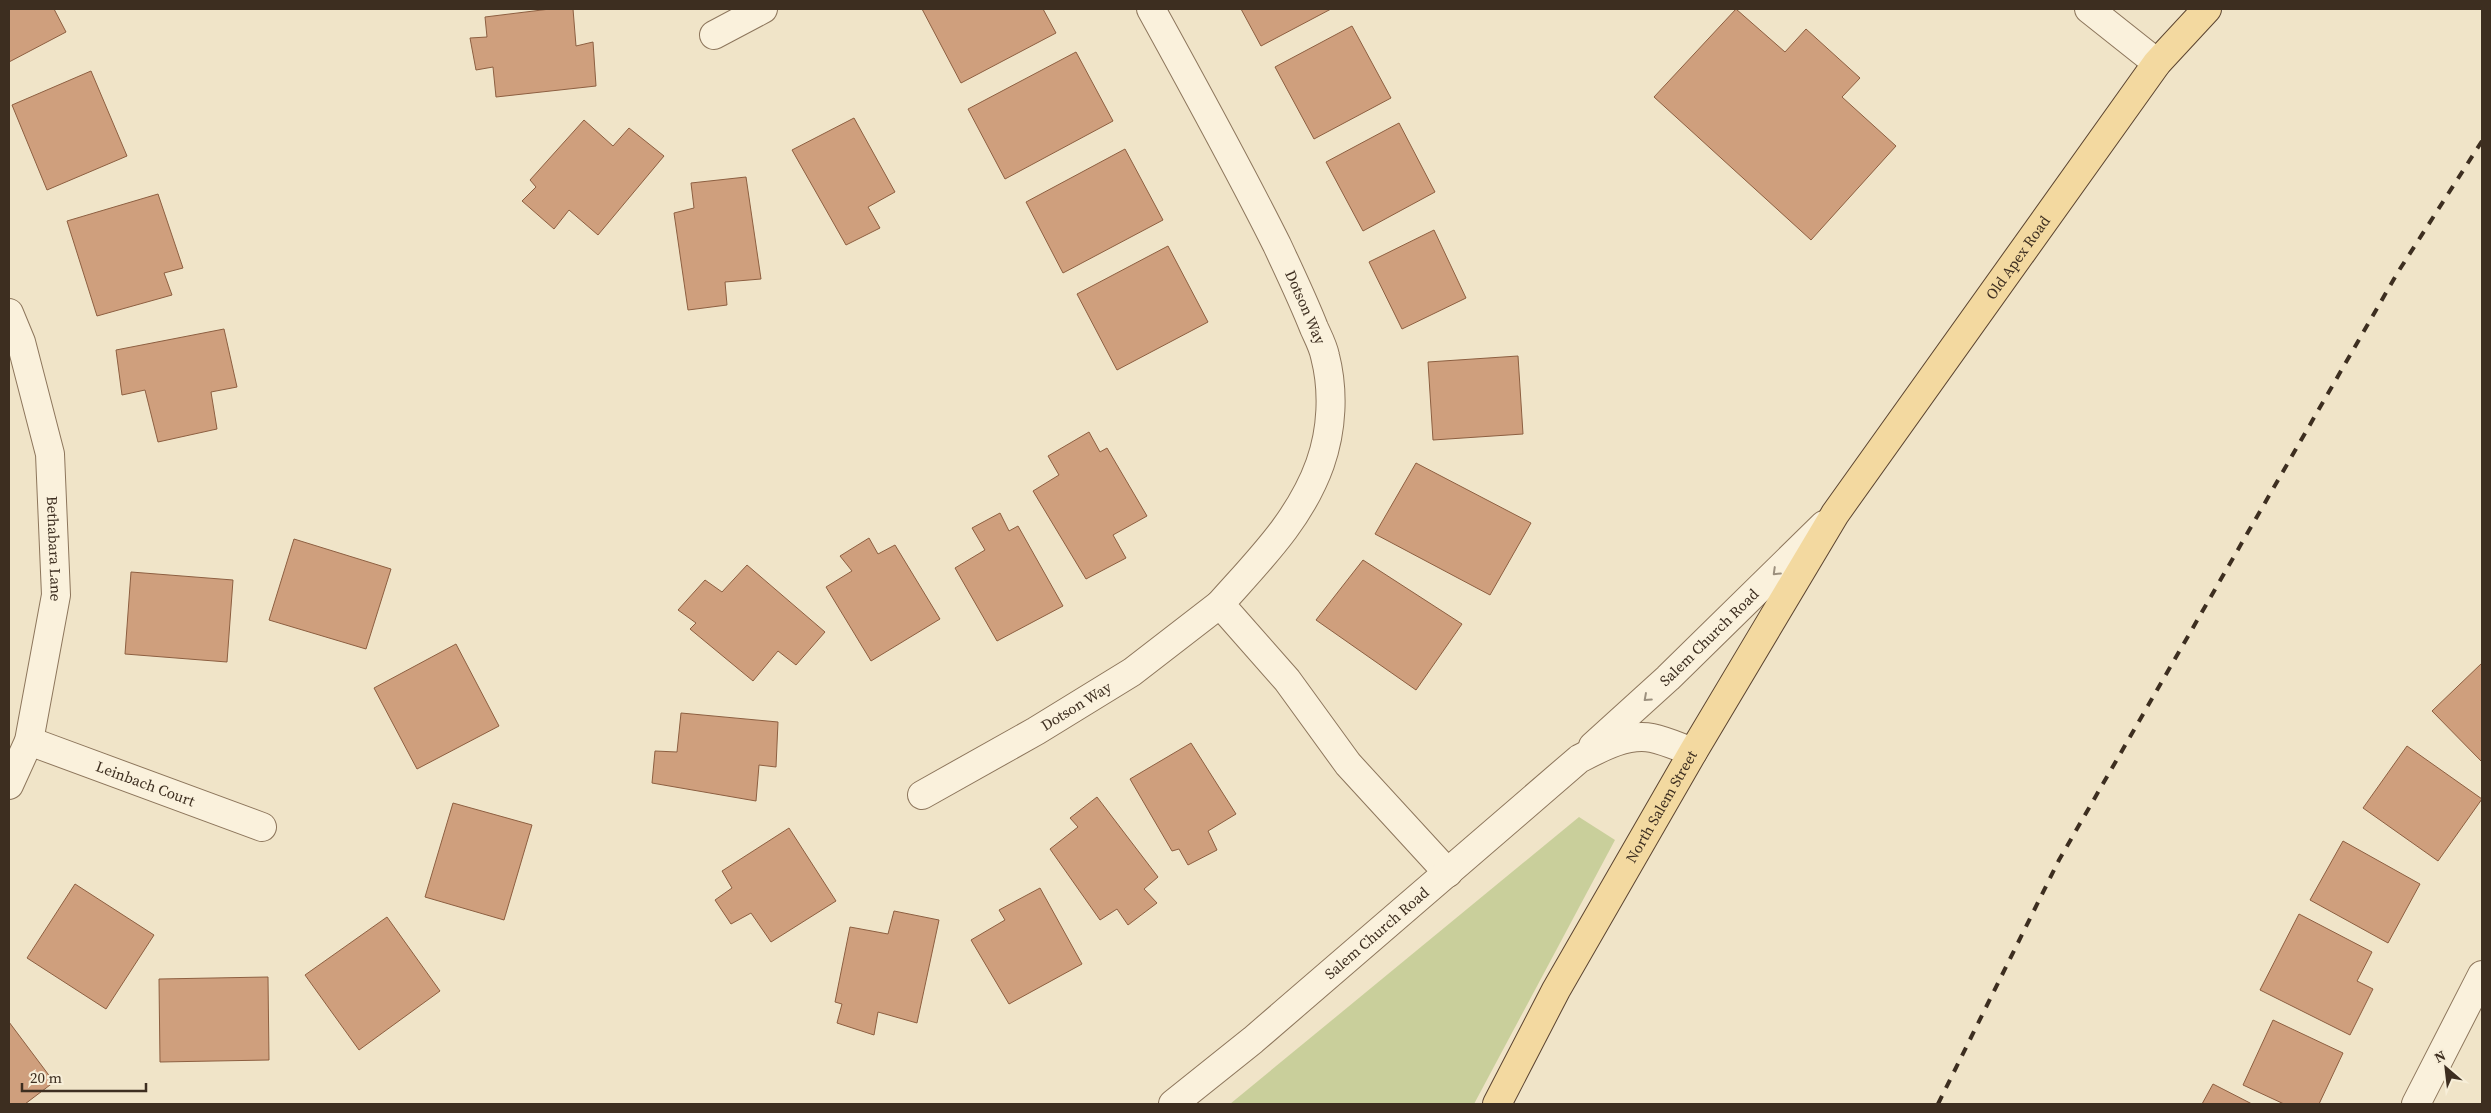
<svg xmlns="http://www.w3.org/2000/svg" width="2491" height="1113" font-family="'Source Serif 4',serif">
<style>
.green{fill:#c9cf9b}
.building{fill:#cf9f7d;stroke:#8d5f41}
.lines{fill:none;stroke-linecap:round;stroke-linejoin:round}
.minor-casing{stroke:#8d765c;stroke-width:30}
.major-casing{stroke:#5b4430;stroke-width:30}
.minor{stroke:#faf1dc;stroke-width:28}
.major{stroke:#f3d9a0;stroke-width:28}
.rail{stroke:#3d2e20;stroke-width:4;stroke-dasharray:9 9;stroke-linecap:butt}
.oneway{stroke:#9c907e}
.labels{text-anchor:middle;stroke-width:4.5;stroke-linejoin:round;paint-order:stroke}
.street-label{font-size:15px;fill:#3d2e20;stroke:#f7eed8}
</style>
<rect width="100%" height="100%" fill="#f0e4c8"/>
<!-- green -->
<polygon class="green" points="1579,817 1615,840 1474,1104 1230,1104"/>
<!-- building -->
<g class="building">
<polygon points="9,9 54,9 66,32 9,62"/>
<polygon points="550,9 573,9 576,46 593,42 596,86 496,97 493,67 476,70 470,38 487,37 485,17"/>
<polygon points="922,9 1043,9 1056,33 961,83"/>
<polygon points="1241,9 1331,9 1261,46"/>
<polygon points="1736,9 1785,52 1806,29 1860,78 1842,97 1896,146 1811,240 1654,97"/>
<polygon points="1352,26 1391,98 1314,139 1275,67"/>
<polygon points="1076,52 1113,121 1005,179 968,109"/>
<polygon points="91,71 127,156 47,190 12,105"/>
<polygon points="854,118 895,192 868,207 880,228 846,245 792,150"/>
<polygon points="584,120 613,146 629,128 664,156 598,235 569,210 554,229 522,201 536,187 530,180"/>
<polygon points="1399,123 1435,192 1363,231 1326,162"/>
<polygon points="1125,149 1163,220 1063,273 1026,202"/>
<polygon points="746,177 761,279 725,282 727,305 688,310 674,213 694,208 691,183"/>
<polygon points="158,194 183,268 164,273 172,295 97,316 67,221"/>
<polygon points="1434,230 1466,298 1402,329 1369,262"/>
<polygon points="1168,246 1208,322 1117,370 1077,294"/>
<polygon points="224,329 237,387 211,392 217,429 158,442 145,390 122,395 116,350"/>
<polygon points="1518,356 1523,434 1433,440 1428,362"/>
<polygon points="1089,432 1100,452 1107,448 1147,516 1113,535 1126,558 1086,579 1033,491 1059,475 1048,456"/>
<polygon points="1416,463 1531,523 1490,595 1375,534"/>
<polygon points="1000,513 1009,531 1018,526 1063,606 997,641 955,568 985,550 972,528"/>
<polygon points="869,538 878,554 895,545 940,619 871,661 826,587 852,571 840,556"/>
<polygon points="294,539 391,569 366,649 269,620"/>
<polygon points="1363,560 1462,624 1416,690 1316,620"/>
<polygon points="747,565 825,632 796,665 778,651 753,681 690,629 696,623 678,610 705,580 722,592"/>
<polygon points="131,572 233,580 227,662 125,654"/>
<polygon points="456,644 499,726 417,769 374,688"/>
<polygon points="2482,663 2482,762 2432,711"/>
<polygon points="681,713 778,722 776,767 759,765 756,801 652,783 655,751 677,752"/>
<polygon points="1191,743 1236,814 1208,831 1217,850 1188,865 1179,849 1172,851 1130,779"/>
<polygon points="2407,746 2482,799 2438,861 2363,808"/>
<polygon points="1097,797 1158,877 1144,889 1157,903 1128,925 1117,909 1100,920 1050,849 1078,827 1070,818"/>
<polygon points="453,803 532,825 504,920 425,897"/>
<polygon points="789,828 836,901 771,942 751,913 731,924 715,900 732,888 722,871"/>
<polygon points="2343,841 2420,884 2388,943 2310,900"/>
<polygon points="75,884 154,935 106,1009 27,958"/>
<polygon points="1040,888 1082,964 1009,1004 971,940 1005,920 999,910"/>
<polygon points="894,911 939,920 917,1023 878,1012 874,1035 837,1023 842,1004 835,1002 850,927 888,934"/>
<polygon points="2299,914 2372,952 2357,981 2373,989 2350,1035 2260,990"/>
<polygon points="387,917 440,991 359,1050 305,975"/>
<polygon points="268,977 269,1060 160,1062 159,979"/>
<polygon points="2273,1020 2343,1053 2319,1104 2284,1104 2243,1085"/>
<polygon points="9,1022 54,1082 25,1104 9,1104"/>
<polygon points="2213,1084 2252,1104 2202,1104"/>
</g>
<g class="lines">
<!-- minor casing -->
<g class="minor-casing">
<g id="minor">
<path id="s1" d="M 1151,9 C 1194,87 1237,165 1277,245 C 1290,273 1303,300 1314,328 C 1318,337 1323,346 1325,356 C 1334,391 1332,430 1320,464 C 1300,520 1259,560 1220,604 L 1287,680 L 1348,764 L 1448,873"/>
<polyline points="2089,9 2157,63"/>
<polyline points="714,35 763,9"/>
<path id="s2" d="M 9,313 L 21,342 L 50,454 L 56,595 L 29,741 L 9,785"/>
<path id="s3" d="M 29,741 L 262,827"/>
<path id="s4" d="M 1593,746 L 1668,678 L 1824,525"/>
<path id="s5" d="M 922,795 L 1036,731 L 1132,672 L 1220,604"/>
<path id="s6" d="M 1173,1104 L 1253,1040 L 1579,759 C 1600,748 1627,733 1652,738 C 1666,741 1679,747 1693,752"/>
<polyline points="2416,1104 2482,975"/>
</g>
</g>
<!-- major casing -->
<g class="major-casing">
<g id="major">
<path id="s7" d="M 1497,1104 L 1556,990 L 1693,752 L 1835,514 L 2157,63 L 2207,9"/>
</g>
</g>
<!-- minor -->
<use href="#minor" class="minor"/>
<!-- major -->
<use href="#major" class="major"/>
<!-- rail -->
<polyline class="rail" points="1938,1104 2059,860 2398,272 2482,141"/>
</g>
<!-- one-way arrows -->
<defs><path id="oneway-chevron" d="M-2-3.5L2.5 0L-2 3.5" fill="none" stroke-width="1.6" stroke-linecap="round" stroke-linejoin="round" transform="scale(1.25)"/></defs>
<g class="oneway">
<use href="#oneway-chevron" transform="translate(1776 572) rotate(136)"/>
<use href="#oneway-chevron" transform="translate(1647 698) rotate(138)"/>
</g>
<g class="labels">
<!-- street labels -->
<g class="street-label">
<text dy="5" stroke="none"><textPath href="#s7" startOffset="995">Old Apex Road</textPath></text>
<text dy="5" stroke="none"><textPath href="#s1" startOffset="336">Dotson Way</textPath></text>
<text dy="5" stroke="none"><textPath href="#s2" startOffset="242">Bethabara Lane</textPath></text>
<text dy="5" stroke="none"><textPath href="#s4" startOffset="159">Salem Church Road</textPath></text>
<text dy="5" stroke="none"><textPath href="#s5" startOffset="178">Dotson Way</textPath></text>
<text dy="5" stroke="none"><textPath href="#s3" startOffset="124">Leinbach Court</textPath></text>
<text dy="5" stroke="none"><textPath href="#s7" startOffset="340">North Salem Street</textPath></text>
<text dy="5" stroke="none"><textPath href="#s6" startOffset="266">Salem Church Road</textPath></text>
</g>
</g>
<!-- border -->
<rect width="2491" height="1113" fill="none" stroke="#3d2e20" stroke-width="20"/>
<!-- north arrow -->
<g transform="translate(2446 1068) rotate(332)" stroke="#f7eed8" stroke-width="4" paint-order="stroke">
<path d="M0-4L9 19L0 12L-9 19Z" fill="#3d2e20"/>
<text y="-8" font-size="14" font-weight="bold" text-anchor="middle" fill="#3d2e20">N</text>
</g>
<!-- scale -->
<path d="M22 1083v8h124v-8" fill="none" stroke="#3d2e20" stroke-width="2.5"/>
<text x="30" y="1083" font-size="15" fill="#3d2e20" stroke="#f7eed8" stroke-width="4" paint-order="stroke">20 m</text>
</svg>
